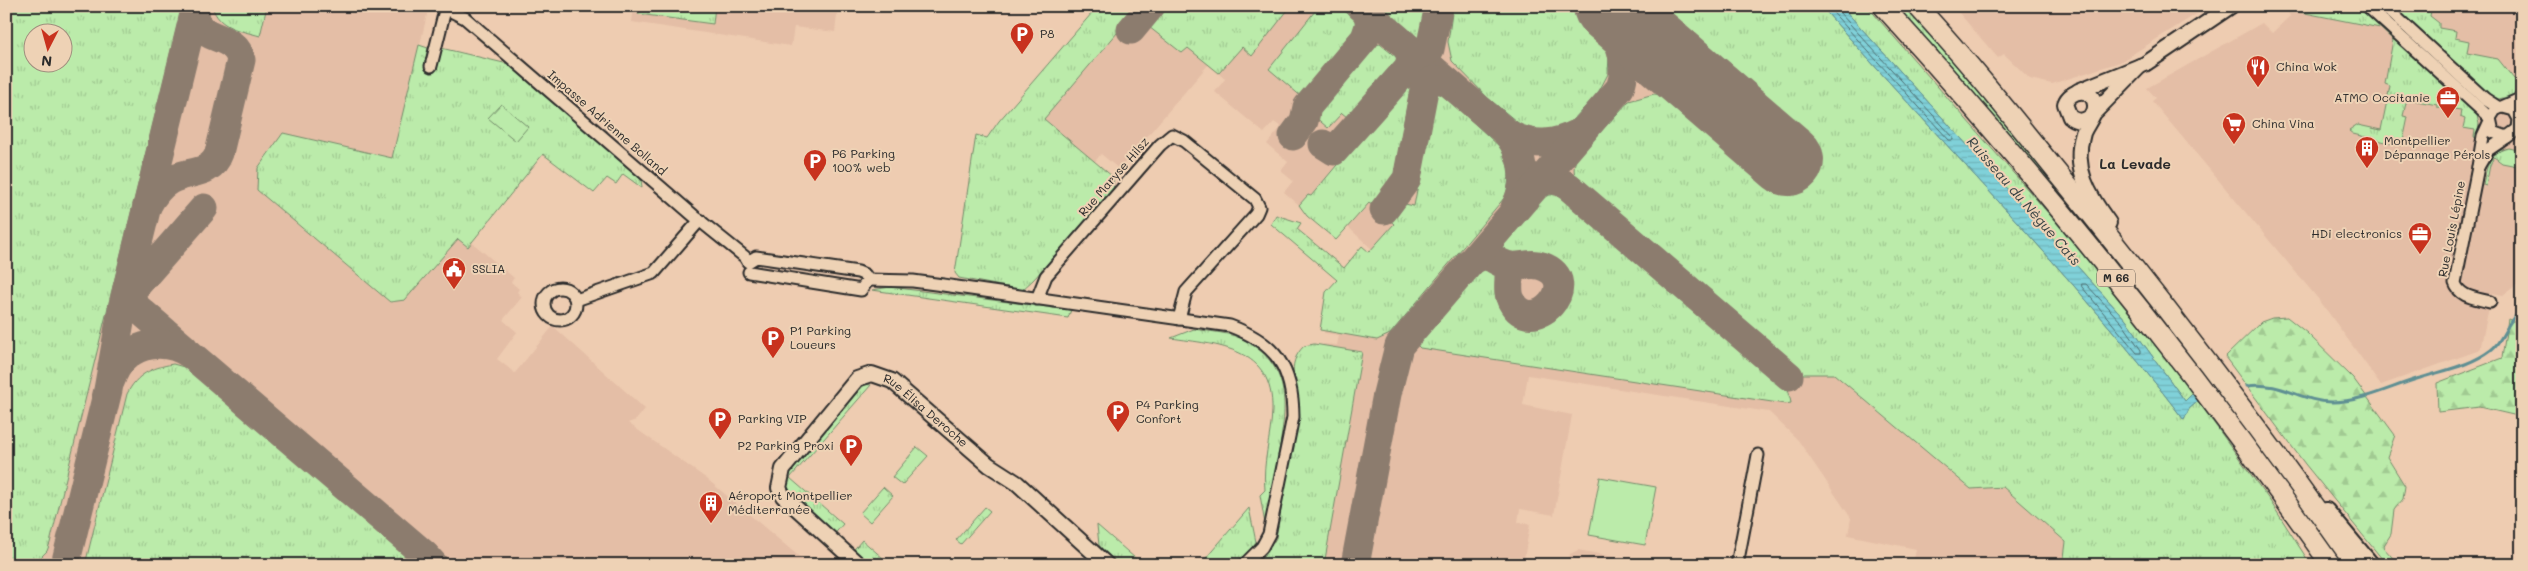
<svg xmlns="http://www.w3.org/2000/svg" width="2528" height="571" font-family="Mali,sans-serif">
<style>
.built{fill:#e4bea6;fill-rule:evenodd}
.grass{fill:url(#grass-tufts);stroke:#738b6a;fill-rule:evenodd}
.forest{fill:url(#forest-firs);stroke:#738b6a}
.green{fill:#bbebaa;stroke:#738b6a}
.water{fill:url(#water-rules);stroke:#5e8f93}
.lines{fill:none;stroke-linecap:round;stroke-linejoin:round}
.shore{stroke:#4d6d71;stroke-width:1}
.stream{stroke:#5e8f93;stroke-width:3}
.taxiway{stroke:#8c7c6e;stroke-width:29}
.runway{stroke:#8c7c6e;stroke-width:72}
.minor-casing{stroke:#2b2b2b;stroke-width:15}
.tertiary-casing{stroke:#2b2b2b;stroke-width:18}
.secondary-casing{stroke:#2b2b2b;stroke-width:20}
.trunk-casing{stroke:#2b2b2b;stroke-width:22}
.minor{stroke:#eed2b5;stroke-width:11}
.tertiary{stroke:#eed2b5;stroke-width:14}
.secondary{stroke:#eed2b5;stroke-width:16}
.trunk{stroke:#eed2b5;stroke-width:19}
.labels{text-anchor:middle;stroke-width:4;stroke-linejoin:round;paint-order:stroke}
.shield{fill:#eed2b5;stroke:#665d54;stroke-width:1}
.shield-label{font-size:11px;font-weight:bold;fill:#2b2b2b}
.poi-label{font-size:12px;fill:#2b2b2b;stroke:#eed2b5;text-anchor:start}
.street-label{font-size:12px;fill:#2b2b2b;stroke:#eed2b5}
.neighbourhood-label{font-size:14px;font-weight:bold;fill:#2b2b2b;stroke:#eed2b5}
.water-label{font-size:14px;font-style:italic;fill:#384445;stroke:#eed2b5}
</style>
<defs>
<pattern id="grass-tufts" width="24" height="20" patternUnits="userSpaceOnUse" patternTransform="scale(1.25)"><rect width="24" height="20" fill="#bbebaa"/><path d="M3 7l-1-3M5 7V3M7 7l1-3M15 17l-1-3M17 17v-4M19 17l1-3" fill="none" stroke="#a1ca92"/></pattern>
<pattern id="forest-firs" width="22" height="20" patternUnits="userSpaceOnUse" patternTransform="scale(1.25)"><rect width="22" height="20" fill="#bbebaa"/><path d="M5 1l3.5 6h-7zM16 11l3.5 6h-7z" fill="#a1ca92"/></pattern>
<pattern id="water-rules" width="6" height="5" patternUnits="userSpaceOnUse" patternTransform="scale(1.25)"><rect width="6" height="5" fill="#80d1d9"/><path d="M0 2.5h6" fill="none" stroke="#6fb4ba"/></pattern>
</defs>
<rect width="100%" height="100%" fill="#eeccb1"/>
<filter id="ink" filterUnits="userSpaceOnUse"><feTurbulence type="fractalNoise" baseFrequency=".02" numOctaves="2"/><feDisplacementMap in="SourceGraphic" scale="10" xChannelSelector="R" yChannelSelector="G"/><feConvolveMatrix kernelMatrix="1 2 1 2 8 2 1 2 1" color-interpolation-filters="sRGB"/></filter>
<g filter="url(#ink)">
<!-- built -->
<g class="built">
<path d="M 6,6 L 429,6 L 390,173 L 514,278 L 511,282 L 519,289 L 517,292 L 522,297 L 503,320 L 517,332 L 497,359 L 515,373 L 553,326 L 645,409 L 636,420 L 628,423 L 707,479 L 809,565 L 6,565 ZM 32,32 L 62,32 L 62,62 L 32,62 Z"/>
<polygon points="634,6 838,6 835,32 794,27 791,46 632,22"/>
<polygon points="1101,6 1799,6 2095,565 1913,565 1916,549 1848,535 1851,518 1798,440 1769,412 1528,375 1523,405 1572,415 1554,515 1520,509 1518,522 1530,524 1523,565 1281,565 1323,344 1337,345 1339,335 1324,333 1330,297 1372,249 1348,227 1369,203 1308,195 1299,205 1284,192 1293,181 1281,171 1288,162 1267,144 1281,127 1274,122 1264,133 1215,92 1225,79 1208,65 1119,169 1101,154 1062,201 987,138"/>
<polygon points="1953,6 2209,6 2120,62 2052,84 2030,79 2004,54 1998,58"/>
<polygon points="2293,6 2522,6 2522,281 2503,295 2492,293 2480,350 2381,385 2320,301 2152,101 2156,98 2147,88 2262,23 2272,33 2290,16 2286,10"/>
<polygon points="1578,550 1656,565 1568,565 1570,554"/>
</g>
<!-- grass -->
<g class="grass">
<path d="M 6,6 L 182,6 L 50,543 L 47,551 L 33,565 L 6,565 ZM 32,32 L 62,32 L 62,62 L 32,62 Z"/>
<path d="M 212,6 L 267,6 L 260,36 C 240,30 219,29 212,6 Z"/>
<polygon points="639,6 715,6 713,24 638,14"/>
<polygon points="1098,6 1140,6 1044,119 1113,177 1114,193 1033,280 1022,290 959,278 955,273 976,135 987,138 999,121"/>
<polygon points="1167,6 1291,6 1252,56 1242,47 1219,73 1188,48 1182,53 1149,27"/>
<polygon points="1319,6 1338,6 1355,19 1356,31 1303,98 1269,69"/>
<polygon points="1381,6 1425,6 1419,39"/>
<polygon points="1453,6 1571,6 1606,36 1609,55 1608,74 1598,93 1572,121 1553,131 1530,129 1522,126 1488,98 1452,61 1448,42"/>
<path d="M 1647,6 L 1821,6 C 1942,144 2073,274 2184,420 L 2189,409 L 2198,401 L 2270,501 L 2311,565 L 2063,565 L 2066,542 L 2003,487 L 1971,489 L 1834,374 L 1799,374 L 1578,183 C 1573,173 1573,167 1577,157 L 1629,101 L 1654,94 L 1665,95 L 1679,98 L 1772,179 L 1804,142 Z"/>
<polygon points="1841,6 1867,6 2064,231 2193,393 2185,401 2126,320"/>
<polygon points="1891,6 1906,6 1980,90 2114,252 2349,565 2340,565 2323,540"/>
<polygon points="2270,6 2362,6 2476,111 2479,124 2477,138 2474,137 2475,130 2463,128 2465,119 2460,117 2461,110 2437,107 2437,105 2407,99 2403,116 2408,117 2402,146 2353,134 2349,131 2358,125 2381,130 2390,86 2385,84 2393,40 2380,28"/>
<polygon points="2389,6 2432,6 2430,16 2439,23 2439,28 2456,31 2455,38 2469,41 2467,53 2498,59 2514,79 2522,80 2522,93 2499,99 2487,94"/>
<polygon points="1380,44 1401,61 1352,121 1342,113 1328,128 1314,116 1375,45"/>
<polygon points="419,45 428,48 424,66 437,69 441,48 508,64 641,179 642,188 623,174 616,184 607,178 594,193 543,154 468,247 458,239 405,300 390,302 257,190 258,168 283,133 392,158"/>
<polygon points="1408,80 1411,85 1391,192 1376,208 1369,203 1336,240 1307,216 1299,205 1308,195 1311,196"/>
<path d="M 1436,88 L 1500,147 C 1510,164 1511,179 1505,197 L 1390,334 L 1377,340 L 1320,330 L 1326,292 L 1337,280 L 1271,224 L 1276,215 L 1301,223 L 1297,229 L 1344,268 L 1362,246 L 1369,252 L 1394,224 L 1385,216 L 1396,202 L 1414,206 Z"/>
<path d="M 2509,148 L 2522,151 L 2522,173 L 2516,172 L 2517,166 L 2502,163 L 2494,157 L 2490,165 L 2486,186 L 2483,185 C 2487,167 2488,152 2509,148 Z"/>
<path d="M 1554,194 L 1570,197 L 1788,388 L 1791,403 L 1785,404 L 1420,348 L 1415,343 L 1484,264 L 1501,279 C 1501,293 1504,312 1519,318 C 1584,341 1576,235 1517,259 L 1501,246 L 1542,197 Z"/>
<polygon points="890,287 1071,310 1068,318 872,290"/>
<path d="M 1194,329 C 1211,332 1231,332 1246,341 C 1294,368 1286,411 1278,456 C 1274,479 1270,501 1265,524 L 1260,495 L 1265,490 C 1262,463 1271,438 1272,411 C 1274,347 1218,345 1171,338 Z"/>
<path d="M 1314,344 L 1362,352 L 1324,565 L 1254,565 L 1267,553 L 1276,538 L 1299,407 C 1298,383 1284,366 1304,346 Z"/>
<path d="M 173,364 L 195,370 L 400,545 L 416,565 L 85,565 L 127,394 C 137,374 151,368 173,364 Z"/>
<path d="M 865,384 L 871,385 L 790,478 L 843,524 L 832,537 L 784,490 C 791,457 842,410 865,384 Z"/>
<polygon points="917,447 928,456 902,485 892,477"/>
<polygon points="883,487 893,496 870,522 860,513"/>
<polygon points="985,507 990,511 961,544 956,540"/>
<path d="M 1249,508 L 1256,542 C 1239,567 1228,565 1200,565 Z"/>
<polygon points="1097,525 1143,565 1115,565 1099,545"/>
<polygon points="862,540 891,565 864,565 851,553"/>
</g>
<!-- forest -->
<g class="forest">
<polygon points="2287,317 2307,333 2353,378 2395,435 2387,457 2405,486 2403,499 2394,510 2391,534 2383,547 2399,565 2387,565 2305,464 2225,357 2261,322 2272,318"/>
<polygon points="2508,319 2522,325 2522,417 2479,407 2438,412 2437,383 2502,358"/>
</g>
<!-- green -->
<g class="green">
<polygon points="501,104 528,127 516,141 488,118"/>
<polygon points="1600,477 1656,487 1645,545 1589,535"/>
</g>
<!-- water -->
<path class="water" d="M 1821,6 L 1841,6 L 2126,320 L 2185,401 L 2193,393 L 2198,401 L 2189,409 L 2184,420 C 2073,274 1942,144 1821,6 Z"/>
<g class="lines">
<!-- shore -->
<g class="shore">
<polyline points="1827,6 1949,140 1953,140 1953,137 1839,12 1838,6"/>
<polygon points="2082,284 2086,284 2122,323 2141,350 2141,353 2137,353 2082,287"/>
</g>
<!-- stream -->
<g class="stream">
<polyline points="2517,304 2522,293"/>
<path d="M 2247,386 C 2283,381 2300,402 2332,402 C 2362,402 2392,386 2420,378 C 2445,370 2470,366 2491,350 C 2503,341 2506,325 2515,316 L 2522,318"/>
</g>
<!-- taxiway -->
<g class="taxiway">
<path d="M 1360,6 L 1507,133 C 1533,148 1555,145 1581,132"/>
<polyline points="1131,30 1151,6"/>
<polyline points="1413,52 1421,54 1430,49 1439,6"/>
<path d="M 1507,133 C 1524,156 1529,182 1515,207"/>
<polyline points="1293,136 1304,121 1307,107 1365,38 1370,23 1367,12"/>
<polyline points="1323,144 1334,151 1408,68 1411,59 1408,48"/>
<path d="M 1533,189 C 1545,177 1556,178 1569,187 L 1789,376"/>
<path d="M 147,206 C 153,195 159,186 170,180 C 188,170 211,176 219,153 L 241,60 C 235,30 194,45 195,9"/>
<path d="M 1384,210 L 1407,179 L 1424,90 C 1429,80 1437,78 1448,82"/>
<path d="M 1469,263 C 1490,247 1494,264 1511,266 C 1521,267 1532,262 1542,266 C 1586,281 1532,342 1511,300 C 1506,290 1511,277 1508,266"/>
<polyline points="127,289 129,301 184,348"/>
<polyline points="128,295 204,208"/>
<path d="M 111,380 C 123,344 161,335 190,354 L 425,555 L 434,565"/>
<polyline points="65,565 108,390 123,304 196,6"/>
<path d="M 1355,565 L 1387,394 L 1399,346 L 1620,88 C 1631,60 1615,30 1599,6"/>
</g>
<!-- runway -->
<polyline class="runway" points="1609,6 1788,160"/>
<!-- minor casing -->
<g class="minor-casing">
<g id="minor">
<polyline points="2367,6 2490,118"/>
<polyline points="2384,6 2485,99 2499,108"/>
<polyline points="445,8 465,18 694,216 745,257 748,262 756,257 858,272 865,275 868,280"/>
<polyline points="431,66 446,6"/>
<polyline points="2503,107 2514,110 2519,119 2518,129 2507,137 2493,132 2490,118 2495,110 2522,98"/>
<polyline points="2489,123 2483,136 2478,167 2488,150 2507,137"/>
<path d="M 2478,167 L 2455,283 C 2460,298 2477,298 2490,302"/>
<polyline points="749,272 861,290 868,280"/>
<path d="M 868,280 L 913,281 L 943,285 L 1230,326 C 1276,343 1293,368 1293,417 L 1269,534 L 1262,547 L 1244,565"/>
<circle cx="560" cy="304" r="16"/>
<polyline points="1037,299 1046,276 1160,145 1172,135 1184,141 1255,199 1259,207 1256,214 1186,292 1179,319"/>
<polyline points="576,300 654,273 700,220"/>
<polyline points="1737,565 1758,455"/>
</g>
</g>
<!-- tertiary casing -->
<g class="tertiary-casing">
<g id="tertiary">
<polyline points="2078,91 2145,64 2231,6"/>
<path d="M 2109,223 C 2089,196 2072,168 2083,133 C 2086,125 2096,114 2095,105 C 2093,86 2070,89 2065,104 L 2070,117 C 2077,122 2083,122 2090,117 L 2140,66"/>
<path id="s1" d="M 859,565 L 783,496 L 779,488 L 783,469 L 857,379 L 872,374 L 892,381 L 989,465 L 1017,483 L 1107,565"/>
</g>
</g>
<!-- secondary casing -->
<g class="secondary-casing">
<polyline id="secondary" points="2326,511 2371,565"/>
</g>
<!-- trunk casing -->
<g class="trunk-casing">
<g id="trunk">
<path d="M 1883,6 C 2044,183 2193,369 2331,565"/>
<path d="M 1917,6 C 1966,59 2011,115 2056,171 C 2161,299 2261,430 2356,565"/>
</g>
</g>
<!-- minor -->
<use href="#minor" class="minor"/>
<!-- tertiary -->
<use href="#tertiary" class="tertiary"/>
<!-- secondary -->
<use href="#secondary" class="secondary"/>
<!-- trunk -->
<use href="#trunk" class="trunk"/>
</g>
</g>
<!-- icons -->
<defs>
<g id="parking-pin" transform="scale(1.25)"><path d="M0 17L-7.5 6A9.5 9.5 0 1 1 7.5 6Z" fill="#c8321e" stroke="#eed2b5"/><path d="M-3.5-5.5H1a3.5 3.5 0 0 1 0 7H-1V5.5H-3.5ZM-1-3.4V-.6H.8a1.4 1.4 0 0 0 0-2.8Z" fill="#fff"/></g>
<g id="restaurant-pin" transform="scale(1.25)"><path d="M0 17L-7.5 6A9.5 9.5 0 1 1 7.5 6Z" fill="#c8321e" stroke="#eed2b5"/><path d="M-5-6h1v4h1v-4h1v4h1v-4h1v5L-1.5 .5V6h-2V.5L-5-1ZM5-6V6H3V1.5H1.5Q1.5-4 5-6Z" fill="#fff"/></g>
<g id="office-pin" transform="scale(1.25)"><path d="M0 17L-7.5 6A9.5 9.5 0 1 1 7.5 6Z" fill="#c8321e" stroke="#eed2b5"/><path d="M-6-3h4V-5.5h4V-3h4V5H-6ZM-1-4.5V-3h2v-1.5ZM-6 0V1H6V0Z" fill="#fff"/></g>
<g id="supermarket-pin" transform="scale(1.25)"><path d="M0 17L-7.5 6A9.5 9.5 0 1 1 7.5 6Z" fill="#c8321e" stroke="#eed2b5"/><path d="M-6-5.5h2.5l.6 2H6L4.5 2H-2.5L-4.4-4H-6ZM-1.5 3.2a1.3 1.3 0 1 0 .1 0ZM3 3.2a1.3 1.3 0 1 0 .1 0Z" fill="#fff"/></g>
<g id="building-pin" transform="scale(1.25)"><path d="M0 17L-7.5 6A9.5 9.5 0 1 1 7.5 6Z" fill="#c8321e" stroke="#eed2b5"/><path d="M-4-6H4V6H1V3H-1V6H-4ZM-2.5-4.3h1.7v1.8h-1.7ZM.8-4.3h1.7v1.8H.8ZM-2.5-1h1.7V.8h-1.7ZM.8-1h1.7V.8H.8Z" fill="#fff"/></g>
<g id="civic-pin" transform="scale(1.25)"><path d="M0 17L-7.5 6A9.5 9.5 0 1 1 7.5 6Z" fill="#c8321e" stroke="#eed2b5"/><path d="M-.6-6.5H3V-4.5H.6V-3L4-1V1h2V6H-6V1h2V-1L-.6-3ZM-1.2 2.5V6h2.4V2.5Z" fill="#fff"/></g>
</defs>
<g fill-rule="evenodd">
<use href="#parking-pin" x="1022" y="34"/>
<use href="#restaurant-pin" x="2258" y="67"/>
<use href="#office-pin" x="2448" y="98"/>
<use href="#supermarket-pin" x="2234" y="124"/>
<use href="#building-pin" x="2367" y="148"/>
<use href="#parking-pin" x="815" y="161"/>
<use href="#office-pin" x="2420" y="234"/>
<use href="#civic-pin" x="454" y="269"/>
<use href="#parking-pin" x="773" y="338"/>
<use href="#parking-pin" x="1118" y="412"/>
<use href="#parking-pin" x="720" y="419"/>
<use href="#parking-pin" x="851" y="446"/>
<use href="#building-pin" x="711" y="503"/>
</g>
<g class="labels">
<!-- shield labels -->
<rect class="shield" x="2097" y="269.5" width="38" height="17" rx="4"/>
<g class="shield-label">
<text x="2116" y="282">M 66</text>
</g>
<!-- poi labels -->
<g class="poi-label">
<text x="1040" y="38">P8</text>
<text x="2276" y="71">China Wok</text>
<text x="2430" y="102" text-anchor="end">ATMO Occitanie</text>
<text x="2252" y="128">China Vina</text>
<text x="2384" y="145">Montpellier<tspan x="2384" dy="14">Dépannage Pérols</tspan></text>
<text x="832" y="158">P6 Parking<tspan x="832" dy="14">100% web</tspan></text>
<text x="2402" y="238" text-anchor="end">HDi electronics</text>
<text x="472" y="273">SSLIA</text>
<text x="790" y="335">P1 Parking<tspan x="790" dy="14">Loueurs</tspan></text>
<text x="1136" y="409">P4 Parking<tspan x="1136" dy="14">Confort</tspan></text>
<text x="738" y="423">Parking VIP</text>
<text x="834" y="450" text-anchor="end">P2 Parking Proxi</text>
<text x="728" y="500">Aéroport Montpellier<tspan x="728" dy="14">Méditerranée</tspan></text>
</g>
<!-- street labels -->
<g class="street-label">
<text transform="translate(607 123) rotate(41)" y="4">Impasse Adrienne Bolland</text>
<text transform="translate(1114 177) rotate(-49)" y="4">Rue Maryse Hilsz</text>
<text transform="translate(2452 229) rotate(-79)" y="4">Rue Louis Lépine</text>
<text dy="4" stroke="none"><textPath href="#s1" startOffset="329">Rue Élisa Deroche</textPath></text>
</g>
<!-- neighbourhood labels -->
<g class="neighbourhood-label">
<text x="2135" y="169">La Levade</text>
</g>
<!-- water labels -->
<g class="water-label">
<text transform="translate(2024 201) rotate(49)" y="5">Ruisseau du Nègue Cats</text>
</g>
</g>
<!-- margin -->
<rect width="2528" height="571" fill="none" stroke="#eed2b5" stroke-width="25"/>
<rect x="12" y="12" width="2503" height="546" fill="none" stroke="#2b2b2b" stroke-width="2" filter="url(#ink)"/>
<!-- north arrow -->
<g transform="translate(48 48) rotate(186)"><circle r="24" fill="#eed2b5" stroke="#a08f7e"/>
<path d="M0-4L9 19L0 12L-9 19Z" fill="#c8321e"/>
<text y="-8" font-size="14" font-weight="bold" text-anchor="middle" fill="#2b2b2b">N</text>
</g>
</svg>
